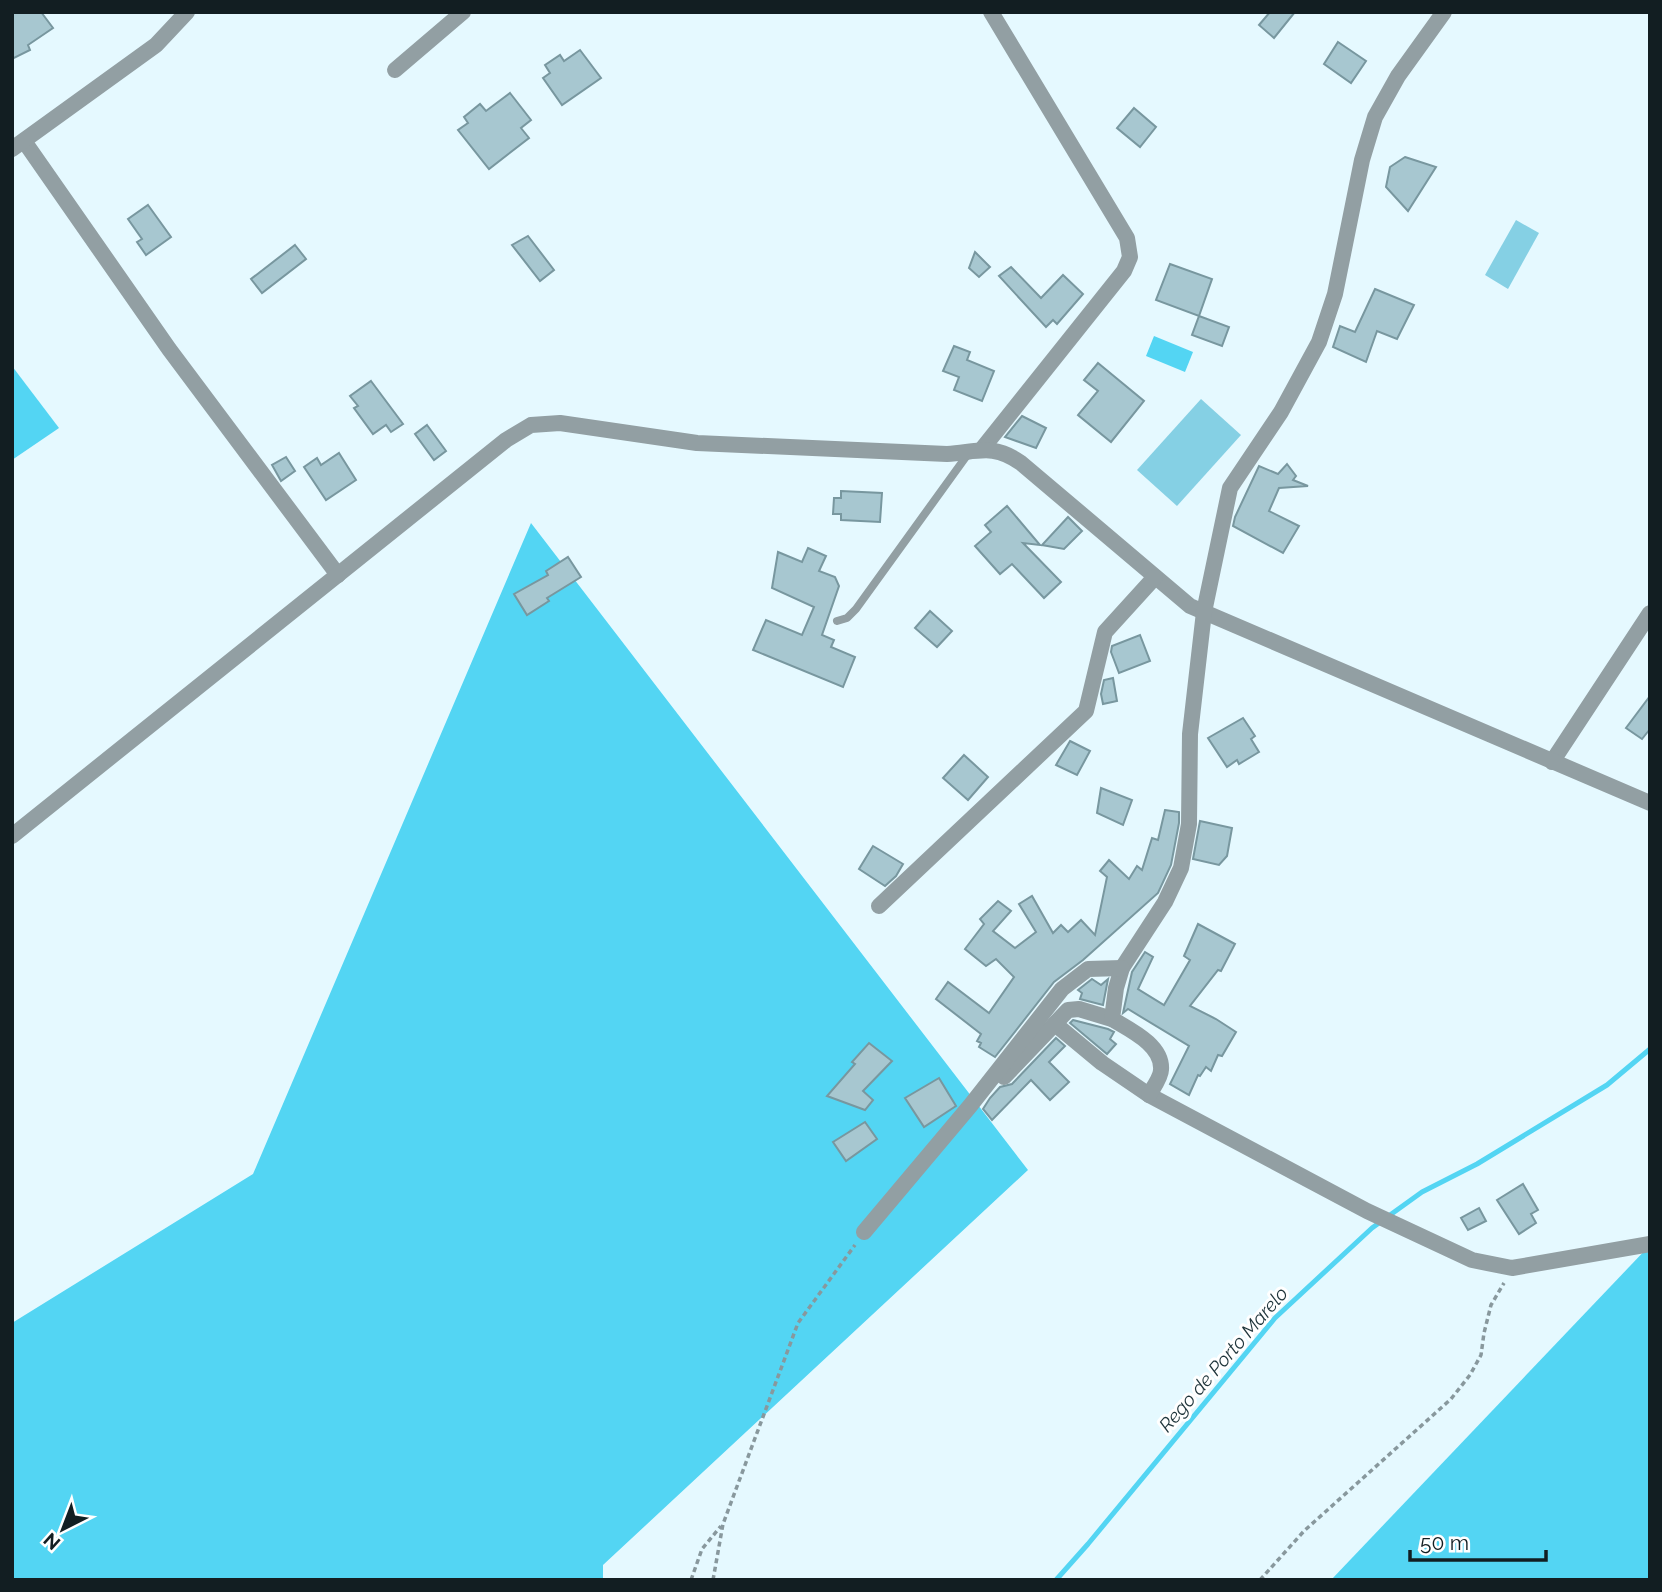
<svg xmlns="http://www.w3.org/2000/svg" width="1662" height="1592" font-family="Raleway,sans-serif">
<style>
.green{fill:#85d0e4}
.forest{fill:#53d5f3}
.lines{fill:none;stroke-linecap:round;stroke-linejoin:round}
.stream{stroke:#53d5f3;stroke-width:5}
.building{fill:#a7c7d0;stroke:#78979f;stroke-width:2}
.path{stroke:#88989d;stroke-width:3.5;stroke-dasharray:5 3.5;stroke-linecap:butt}
.service{stroke:#929fa3;stroke-width:8}
.minor{stroke:#929fa3;stroke-width:16}
.labels{text-anchor:middle;stroke-width:6;stroke-linejoin:round;paint-order:stroke}
.water-label{font-size:19px;font-style:italic;fill:#1e343a;stroke:#fff}
</style>
<rect width="100%" height="100%" fill="#e5f9ff"/>
<!-- green -->
<g class="green">
<polygon points="1516,220 1539,233 1508,289 1485,275"/>
<polygon points="1201,399 1241,435 1177,506 1137,470"/>
</g>
<!-- forest -->
<g class="forest">
<polygon points="1154,336 1193,352 1185,372 1146,356"/>
<polygon points="12,366 59,428 12,460"/>
<polygon points="531,523 1028,1170 603,1565 603,1580 12,1580 12,1323 253,1174"/>
<polygon points="1650,1245 1650,1580 1331,1580"/>
</g>
<g class="lines">
<!-- stream -->
<polyline class="stream" points="1056,1580 1088,1544 1275,1318 1372,1228 1422,1192 1477,1164 1607,1085 1650,1049"/>
</g>
<!-- building -->
<g class="building">
<polygon points="12,12 41,12 53,28 28,45 30,50 12,59"/>
<polygon points="1270,12 1295,12 1274,38 1259,25"/>
<polygon points="1338,42 1366,61 1351,83 1324,64"/>
<polygon points="580,50 601,78 562,105 543,78 550,73 545,65 560,55 564,61"/>
<polygon points="510,93 531,120 521,128 529,138 489,169 458,130 468,123 464,117 480,104 486,111"/>
<polygon points="1134,108 1156,127 1140,147 1117,128"/>
<polygon points="1405,157 1436,167 1408,211 1386,187 1390,167"/>
<polygon points="148,205 171,237 146,255 137,242 142,239 128,219"/>
<polygon points="528,236 554,270 540,281 512,245"/>
<polygon points="295,245 306,259 262,293 251,279"/>
<polygon points="975,252 990,267 979,277 969,268"/>
<polygon points="1170,264 1212,279 1199,316 1156,300"/>
<polygon points="1011,267 1041,298 1063,275 1083,294 1057,324 1053,320 1046,327 999,276"/>
<polygon points="1375,289 1414,305 1397,339 1377,331 1366,362 1333,347 1340,326 1355,332"/>
<polygon points="1199,316 1229,327 1222,346 1192,335"/>
<polygon points="954,346 970,352 967,360 994,371 982,401 954,390 959,377 943,371"/>
<polygon points="1098,363 1144,401 1111,442 1078,415 1098,391 1084,380"/>
<polygon points="371,381 403,424 391,432 386,425 373,434 354,408 358,406 350,396"/>
<polygon points="1022,416 1046,428 1036,448 1005,437"/>
<polygon points="427,425 446,451 434,460 415,434"/>
<polygon points="339,453 356,480 326,500 304,467 317,458 321,465"/>
<polygon points="286,457 295,471 281,481 272,465"/>
<polygon points="1287,464 1296,476 1293,480 1308,486 1279,488 1269,511 1299,526 1283,553 1233,526 1235,517 1259,466 1278,474"/>
<polygon points="841,491 882,493 880,522 841,520 841,514 833,514 834,498 841,498"/>
<polygon points="1007,506 1040,545 1023,543 1061,582 1044,598 1012,564 1000,574 975,546 991,532 985,525"/>
<polygon points="1068,517 1082,531 1064,549 1042,545"/>
<polygon points="808,548 826,556 819,571 835,577 839,586 822,635 834,640 831,647 855,657 843,687 753,650 766,620 802,635 814,607 772,588 778,552 802,562"/>
<polygon points="568,557 581,577 547,598 549,601 527,615 514,594 548,575 546,571"/>
<polygon points="930,611 952,631 937,647 915,628"/>
<polygon points="1140,635 1150,661 1119,673 1111,652 1112,646"/>
<polygon points="1113,678 1117,701 1103,704 1101,694 1104,680"/>
<polygon points="1650,696 1650,729 1642,739 1626,728"/>
<polygon points="1243,718 1255,736 1251,739 1259,752 1239,764 1237,760 1227,767 1208,738"/>
<polygon points="1070,741 1090,751 1077,775 1056,765"/>
<polygon points="964,755 988,777 968,800 943,778"/>
<polygon points="1101,788 1132,800 1123,825 1097,813"/>
<polygon points="1165,810 1179,812 1179,823 1171,865 1158,893 1083,960 1054,982 995,1057 979,1047 981,1043 977,1041 981,1034 936,999 948,982 989,1013 1014,977 996,959 986,966 965,949 984,924 980,919 998,901 1011,911 993,931 1015,948 1036,932 1019,904 1032,896 1053,933 1061,925 1068,932 1081,920 1095,935 1107,877 1100,871 1109,860 1129,879 1137,866 1142,870 1152,838 1158,840"/>
<polygon points="1200,821 1232,828 1227,856 1219,865 1193,859"/>
<polygon points="873,846 903,864 896,876 885,886 859,869"/>
<polygon points="1198,924 1235,944 1221,971 1218,970 1190,1006 1216,1019 1236,1032 1222,1056 1218,1055 1211,1071 1206,1067 1200,1076 1198,1075 1189,1095 1170,1084 1189,1046 1128,1009 1123,1013 1132,972 1145,952 1153,957 1138,989 1164,1005 1190,960 1184,956"/>
<polygon points="1092,979 1101,985 1108,979 1103,1005 1080,999 1082,993 1078,990"/>
<polygon points="1073,1020 1108,1029 1114,1032 1110,1039 1116,1044 1107,1054 1070,1023"/>
<polygon points="1056,1038 1065,1046 1049,1062 1069,1082 1050,1100 1031,1080 992,1120 983,1109 990,1098 1000,1087 1012,1084"/>
<polygon points="869,1043 892,1061 863,1091 873,1100 865,1110 827,1096 855,1064 852,1062"/>
<polygon points="939,1078 956,1106 924,1127 905,1098"/>
<polygon points="865,1122 877,1139 846,1161 833,1142"/>
<polygon points="1523,1184 1538,1210 1531,1214 1536,1223 1519,1234 1497,1200"/>
<polygon points="1479,1208 1486,1221 1468,1230 1461,1218"/>
</g>
<g class="lines">
<!-- path -->
<g class="path">
<polyline points="691,1580 702,1549 721,1526"/>
<polyline points="713,1580 723,1524 798,1323 855,1245"/>
<polyline points="1260,1580 1304,1531 1451,1399 1470,1375 1481,1355 1484,1333 1491,1305 1504,1283"/>
</g>
<!-- service -->
<polyline class="service" points="837,621 847,618 856,609 968,454"/>
<!-- minor -->
<g class="minor">
<polyline points="395,70 463,12"/>
<polyline points="24,141 169,349 338,575"/>
<polyline points="12,149 156,45 187,12"/>
<polyline points="982,449 1124,271 1130,257 1127,238 991,12"/>
<polyline points="1552,762 1650,613"/>
<path d="M 12,836 L 506,440 L 531,425 L 560,423 L 697,443 L 947,454 C 978,452 993,443 1021,463 L 1190,606 L 1650,803"/>
<polyline points="879,906 1086,711 1105,632 1155,577"/>
<polyline points="1055,1024 1102,1063 1149,1095 1367,1211 1472,1260 1512,1268 1650,1244"/>
<polyline points="1004,1077 1068,1010 1079,1009 1112,1019"/>
<path d="M 1149,1095 C 1153,1088 1161,1077 1161,1070 C 1163,1045 1130,1030 1112,1019 L 1116,988 L 1122,968 L 1165,902 L 1181,868 L 1189,824 L 1190,734 L 1204,612 L 1230,488 L 1281,412 L 1319,342 L 1335,294 L 1362,160 L 1375,117 L 1398,76 L 1444,12"/>
<polyline points="864,1232 970,1106 1062,989 1088,969 1122,968"/>
</g>
</g>
<g class="labels">
<!-- water labels -->
<g class="water-label">
<text transform="translate(1223 1359) rotate(-49)" y="7">Rego de Porto Marelo</text>
</g>
</g>
<!-- border -->
<rect width="1662" height="1592" fill="none" stroke="#121e22" stroke-width="28"/>
<!-- north arrow -->
<g transform="translate(63 1529) rotate(222)" stroke="#ffffff" stroke-width="5" paint-order="stroke">
<path d="M0-5L12 26L0 18L-12 26Z" fill="#121e22"/>
<text y="-10" font-size="19" font-weight="bold" text-anchor="middle" fill="#121e22">N</text>
</g>
<!-- scale -->
<path d="M1410 1550v10h136v-10" fill="none" stroke="#121e22" stroke-width="3.5"/>
<text x="1420" y="1550" font-size="21" fill="#121e22" stroke="#ffffff" stroke-width="5" paint-order="stroke">50 m</text>
</svg>
